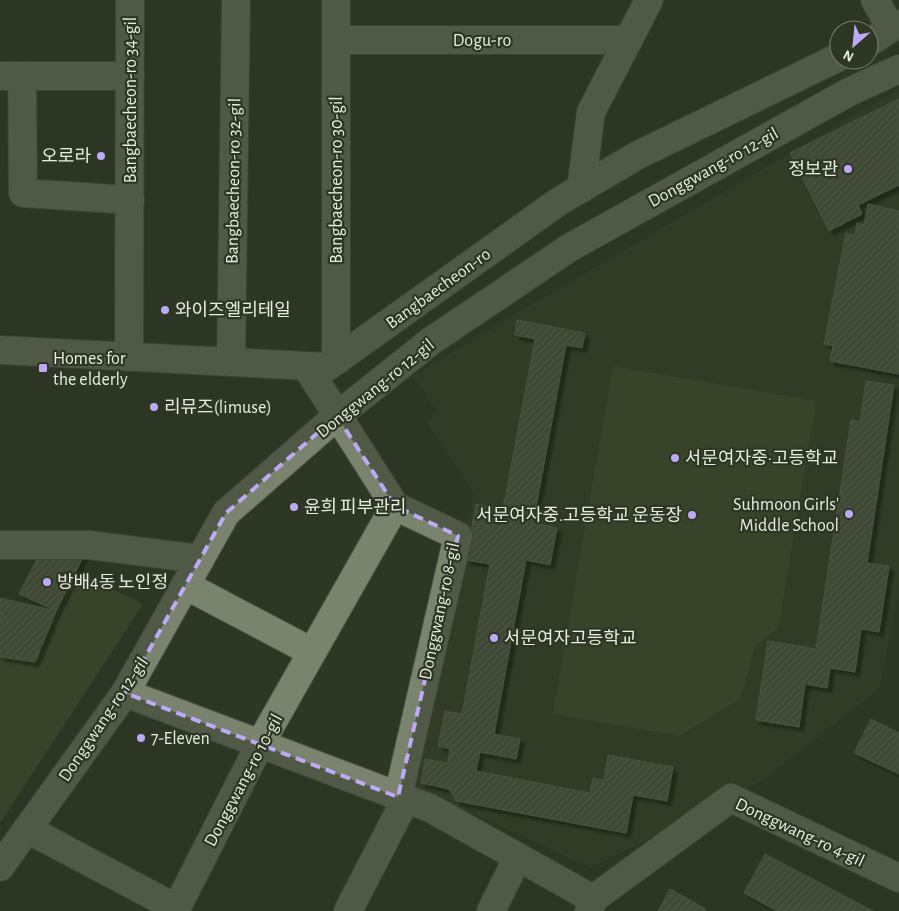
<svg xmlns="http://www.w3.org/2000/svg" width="899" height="911" font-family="'Alegreya Sans','Noto Sans KR',sans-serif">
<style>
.built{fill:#364028}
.green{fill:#45552f}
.building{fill:url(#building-hatch);stroke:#69735f;filter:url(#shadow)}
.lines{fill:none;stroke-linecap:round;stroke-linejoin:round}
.minor-casing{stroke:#4c5444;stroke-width:30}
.minor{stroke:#79836e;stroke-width:28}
.marked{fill:none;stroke:#bda9f5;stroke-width:4;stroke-dasharray:10 6;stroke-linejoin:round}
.poi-dot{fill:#bda9f5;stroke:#2e3624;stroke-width:2}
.labels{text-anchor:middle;stroke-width:4.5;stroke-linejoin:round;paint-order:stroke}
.street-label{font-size:18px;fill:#e7ece1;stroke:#2e3624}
.poi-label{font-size:18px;fill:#e7ece1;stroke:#2e3624;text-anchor:start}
</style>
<defs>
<pattern id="building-hatch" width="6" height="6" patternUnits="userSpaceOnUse" patternTransform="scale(1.25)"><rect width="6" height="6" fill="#565f4b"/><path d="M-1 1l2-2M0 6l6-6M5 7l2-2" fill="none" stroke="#6e7665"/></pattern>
<filter id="shadow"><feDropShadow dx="4.5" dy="4.5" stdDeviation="1" flood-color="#0009"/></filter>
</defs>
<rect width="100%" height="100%" fill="#2e3624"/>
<!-- built -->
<polygon class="built" points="899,89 899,588 879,689 765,779 591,868 413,786 474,493 426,422 437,411 413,376 495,326"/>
<!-- green -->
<g class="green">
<polygon points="613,366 816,401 778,628 755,646 740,699 679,736 553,714"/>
<polygon points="76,571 143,604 0,823 0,658 35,662 56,611"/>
</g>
<!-- building -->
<g class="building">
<polygon points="899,99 899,185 858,205 862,214 829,231 790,153"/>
<polygon points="868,204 899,211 899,374 830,361 833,346 824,344 846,233 855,235 857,223 864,225"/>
<polygon points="517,320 585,333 582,348 566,345 533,523 557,528 550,565 526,560 494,734 520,739 516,759 480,752 476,771 590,793 593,778 604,780 608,755 673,767 667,801 633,795 626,833 456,801 449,789 421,783 425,759 448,763 450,749 438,746 445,711 462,714 490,564 466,560 476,504 503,509 535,339 515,335"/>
<polygon points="866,381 894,385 867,563 889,566 879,632 861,629 855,672 830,668 827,688 805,684 799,727 756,720 768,641 816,649 851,420 860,421"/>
<polygon points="44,545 89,545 56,611 19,594"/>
<polygon points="0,598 56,611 35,662 0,657"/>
<polygon points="871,719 899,733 899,774 854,753"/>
<polygon points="765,854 873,911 777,911 744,893"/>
<polygon points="670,889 706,909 705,911 658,911"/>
</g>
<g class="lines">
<!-- minor casing -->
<g class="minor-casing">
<g id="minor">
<polyline points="336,0 336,361"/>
<polyline points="875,0 890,27"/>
<polyline points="336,40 628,40"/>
<path d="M 869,42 C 880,37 888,28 899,24"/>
<polyline points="0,76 130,76"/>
<polyline points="22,76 23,193 130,200"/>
<polyline points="581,189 591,112 649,0"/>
<polyline points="0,350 327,367 558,202 638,155 839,57"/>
<polyline points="129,357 130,0"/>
<polyline points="231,362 236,0"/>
<polyline points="306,366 395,506 458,536 398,797"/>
<polyline points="0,545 89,545 200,559"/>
<polyline points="185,585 312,652"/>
<polyline points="125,693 430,808 593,899"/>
<polyline points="27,829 176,908"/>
<polyline points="0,867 125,693 226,513 337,416 431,341 569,248 849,92 899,69"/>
<polyline points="175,911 260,744 395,506"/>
<polyline points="348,911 406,799"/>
<polyline points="491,911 518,857"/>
<polyline points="589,911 593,899 731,798 899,878"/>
</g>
</g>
<!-- minor -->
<use href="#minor" class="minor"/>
</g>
<!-- marked area -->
<path d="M0 0H899V911H0ZM 337,416 L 395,506 L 458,536 L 398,797 L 125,693 L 226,513 Z" fill="#2e3624" fill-opacity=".55" fill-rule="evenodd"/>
<path class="marked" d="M 337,416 L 395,506 L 458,536 L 398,797 L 125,693 L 226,513 Z"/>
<!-- markers -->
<g class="poi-dot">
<circle cx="101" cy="156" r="5"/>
<circle cx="848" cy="169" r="5"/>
<circle cx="165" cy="310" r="5"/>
<rect x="38" y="363" width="10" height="10" rx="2.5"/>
<circle cx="154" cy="407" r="5"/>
<circle cx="675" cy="458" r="5"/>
<circle cx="294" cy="507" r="5"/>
<circle cx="849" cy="514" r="5"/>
<circle cx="692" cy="515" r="5"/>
<circle cx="47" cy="582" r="5"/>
<circle cx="494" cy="638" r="5"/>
<circle cx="141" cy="738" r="5"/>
</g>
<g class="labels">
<!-- street labels -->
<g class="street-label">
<text x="482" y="46">Dogu-ro</text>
<text transform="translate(130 100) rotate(-90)" y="6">Bangbaecheon-ro 34-gil</text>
<text transform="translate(713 167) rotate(-29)" y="6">Donggwang-ro 12-gil</text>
<text transform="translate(336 180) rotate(-90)" y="6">Bangbaecheon-ro 30-gil</text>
<text transform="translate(233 181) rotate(-89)" y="6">Bangbaecheon-ro 32-gil</text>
<text transform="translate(438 288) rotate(-36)" y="6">Bangbaecheon-ro</text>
<text transform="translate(375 388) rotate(-39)" y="6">Donggwang-ro 12-gil</text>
<text transform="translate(439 611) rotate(-78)" y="6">Donggwang-ro 8-gil</text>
<text transform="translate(103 719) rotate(-56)" y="6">Donggwang-ro 12-gil</text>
<text transform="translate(243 780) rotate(-62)" y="6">Donggwang-ro 10-gil</text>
<text transform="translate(800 832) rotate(25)" y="6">Donggwang-ro 4-gil</text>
</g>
<!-- poi labels -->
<g class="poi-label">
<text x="91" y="162" text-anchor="end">오로라</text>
<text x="838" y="175" text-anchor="end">정보관</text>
<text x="175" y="316">와이즈엘리테일</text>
<text x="53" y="364">Homes for<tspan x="53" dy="21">the elderly</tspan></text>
<text x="164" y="413">리뮤즈(limuse)</text>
<text x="685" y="464">서문여자중·고등학교</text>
<text x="839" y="510" text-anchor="end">Suhmoon Girls'<tspan x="839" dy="21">Middle School</tspan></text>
<text x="304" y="513">윤희 피부관리</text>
<text x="682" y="521" text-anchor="end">서문여자중.고등학교 운동장</text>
<text x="57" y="588">방배4동 노인정</text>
<text x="504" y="644">서문여자고등학교</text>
<text x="151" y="744">7-Eleven</text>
</g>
</g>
<!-- north arrow -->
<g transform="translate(854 45) rotate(207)"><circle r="24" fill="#2e3624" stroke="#787f70"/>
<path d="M0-4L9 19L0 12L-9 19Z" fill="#bda9f5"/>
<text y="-8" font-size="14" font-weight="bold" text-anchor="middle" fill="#e7ece1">N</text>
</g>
</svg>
